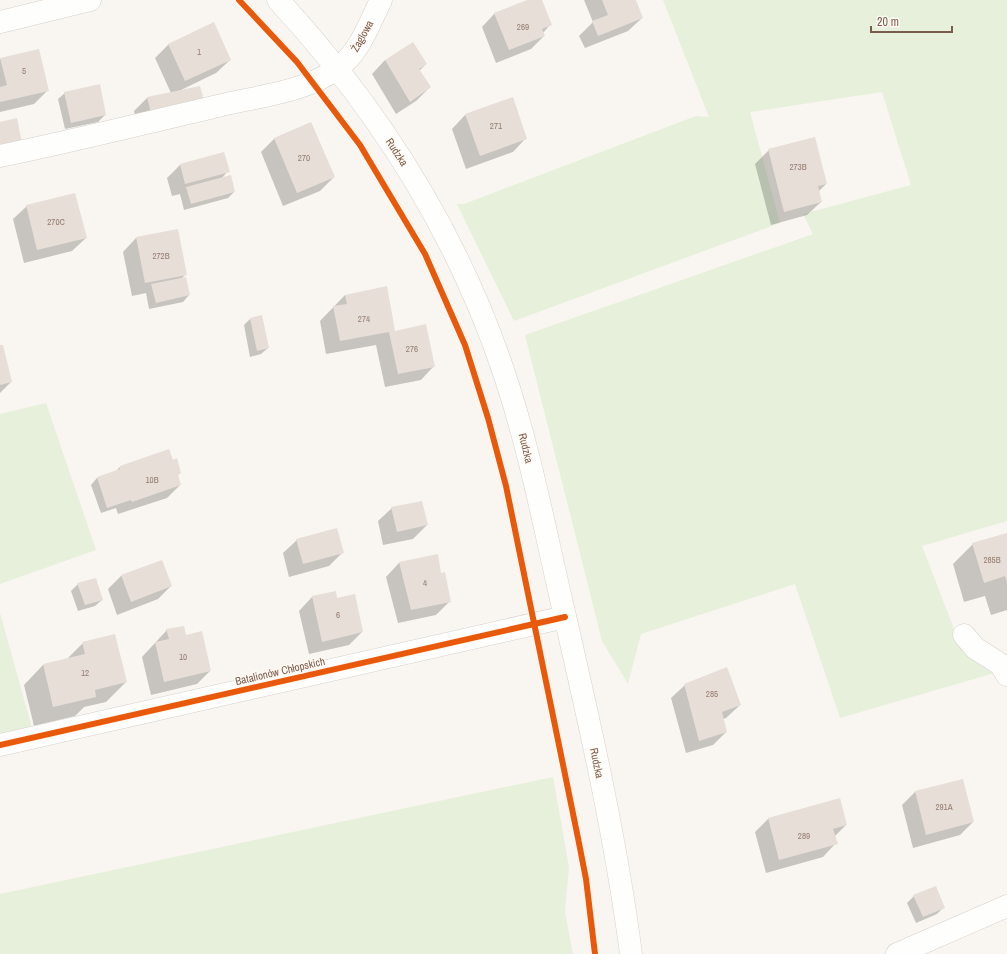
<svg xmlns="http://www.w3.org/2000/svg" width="1007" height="954" font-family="'Archivo Narrow',sans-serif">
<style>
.green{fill:#e7f0db}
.shadow{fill:#0003}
.building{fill:#e6ded7}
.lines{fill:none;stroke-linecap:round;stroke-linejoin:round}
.minor-casing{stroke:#d7d1cb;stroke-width:23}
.secondary-casing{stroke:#d9d2cb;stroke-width:23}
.minor{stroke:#fefefd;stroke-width:22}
.secondary{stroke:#fefefd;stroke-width:22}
.cycleway-casing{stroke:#fffaf3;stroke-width:8}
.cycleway{stroke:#e8590c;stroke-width:6}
.labels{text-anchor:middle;stroke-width:3;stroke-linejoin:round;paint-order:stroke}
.number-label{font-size:9px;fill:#977e72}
.street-label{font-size:11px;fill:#7a5c4d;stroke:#fffaf3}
</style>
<rect width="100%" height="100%" fill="#f9f5f0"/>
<!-- green -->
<g class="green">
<polygon points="663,0 1007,0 1007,521 922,546 963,652 998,672 840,718 795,584 641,634 628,684 602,641 525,335 813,234 803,214 911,185 882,92 750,112 780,223 514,321 457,204 464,204 696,116 709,117"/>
<polygon points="46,403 96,550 0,584 0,414"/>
<polygon points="0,613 32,728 0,735"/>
<polygon points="553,777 569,867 565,912 573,954 0,954 0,894"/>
</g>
<!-- shadow -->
<g class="shadow">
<polygon points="530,0 541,0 550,25 543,33 544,36 531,49 496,63 482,27 495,13"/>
<polygon points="584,0 635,0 642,18 628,31 585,48 579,36 593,22"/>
<polygon points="213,24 230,60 216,73 179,91 137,125 134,111 147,98 171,93 155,58 168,45"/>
<polygon points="0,59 1,59 48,90 34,104 0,112"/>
<polygon points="385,60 426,64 419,71 430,87 416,101 396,114 372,74"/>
<polygon points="65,93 105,115 98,122 65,129 58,99"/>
<polygon points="465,115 526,138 513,152 466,169 452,129"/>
<polygon points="311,123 334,177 320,191 283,206 261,152 274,139"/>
<polygon points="769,150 826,184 818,192 821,202 807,215 771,225 755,164"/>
<polygon points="180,165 228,171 221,179 234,192 228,198 184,210 180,194 172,196 167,178"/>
<polygon points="27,206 86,238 72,251 24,263 13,219"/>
<polygon points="136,238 185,275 181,279 189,295 183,302 149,309 146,293 132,296 123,252"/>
<polygon points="345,295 395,332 434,366 421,380 385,387 376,345 326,354 320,321"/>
<polygon points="250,319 268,348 261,354 250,357 244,325"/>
<polygon points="0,346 11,382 0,393"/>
<polygon points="172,461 180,473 177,476 180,485 167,498 118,514 116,508 101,513 91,485 97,478 116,471 120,467"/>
<polygon points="392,508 427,525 413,539 383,545 378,521"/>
<polygon points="1007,534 1007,610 991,615 985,596 964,602 953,564 973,544"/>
<polygon points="297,540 342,553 329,566 289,577 283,553"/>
<polygon points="161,561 171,586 158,599 117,615 108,589 121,576"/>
<polygon points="399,563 441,574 450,601 436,615 398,623 386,577"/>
<polygon points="78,584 102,600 95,606 78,611 71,591"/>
<polygon points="312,597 362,632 349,645 309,654 299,611"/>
<polygon points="167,630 185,637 210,671 197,684 151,695 142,657"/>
<polygon points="83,643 126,682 106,702 84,707 75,716 34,726 24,685 43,665 66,660"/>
<polygon points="685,685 740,705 726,718 723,719 726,732 713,745 686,753 671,698"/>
<polygon points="962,780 973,822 960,835 913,848 902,805 915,792"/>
<polygon points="839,800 846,825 835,836 836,843 823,857 766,873 755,832 768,819"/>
<polygon points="914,896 944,907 937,914 916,923 907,903"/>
</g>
<!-- building -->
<g class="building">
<polygon points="527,0 542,0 552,25 542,29 545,36 509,50 494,13"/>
<polygon points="602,0 636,0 643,18 598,36 592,21 608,15"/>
<polygon points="214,22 231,60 185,81 168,44"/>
<polygon points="413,42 427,64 419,69 431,87 410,102 385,60"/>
<polygon points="39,49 49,91 0,102 0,87 7,85 0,58"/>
<polygon points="100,84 106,115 71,123 64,92"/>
<polygon points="200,86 204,100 151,113 147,97"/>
<polygon points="513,97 527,139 480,156 465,114"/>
<polygon points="17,118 22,143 0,148 0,122"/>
<polygon points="311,122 335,177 297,193 274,138"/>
<polygon points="815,137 827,184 818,186 822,202 784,212 768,149"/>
<polygon points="224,152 230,172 185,184 180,164"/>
<polygon points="231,175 235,192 191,204 186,187"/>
<polygon points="75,193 87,238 37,250 26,205"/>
<polygon points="178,229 187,275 145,283 136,237"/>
<polygon points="186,277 190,295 156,303 151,284"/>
<polygon points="387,286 395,331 426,324 435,367 398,374 389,332 340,341 333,306 347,304 345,295"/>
<polygon points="262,315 269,348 257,351 250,318"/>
<polygon points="0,345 3,345 12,382 0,385"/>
<polygon points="169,449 173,460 177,458 181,473 178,475 181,485 132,502 131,500 107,508 97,477 120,469 120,466"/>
<polygon points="422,501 428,525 397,532 391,507"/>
<polygon points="337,528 344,553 303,564 296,539"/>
<polygon points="1007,533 1007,583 1005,576 984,583 972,543"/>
<polygon points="438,554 441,573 445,572 451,602 411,610 399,562"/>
<polygon points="162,560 172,586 131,602 121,575"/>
<polygon points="96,578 103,600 85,605 77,583"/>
<polygon points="336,591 337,598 355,594 363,632 322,642 312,596"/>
<polygon points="184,626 186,635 202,631 211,671 164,682 155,642 169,639 166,629"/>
<polygon points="115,634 127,682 95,690 96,697 53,707 43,664 85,654 82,642"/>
<polygon points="727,667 741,705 722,712 727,732 699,741 684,684"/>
<polygon points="963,779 974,822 926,835 915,791"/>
<polygon points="840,798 847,825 833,829 838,844 779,860 768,818"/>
<polygon points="936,886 945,908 923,917 913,895"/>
</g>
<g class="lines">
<!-- minor casing -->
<g class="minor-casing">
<g id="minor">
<polyline points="0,22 90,0"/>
<path d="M 0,156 C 73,141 145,123 218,106 C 258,96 304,93 338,68 C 360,52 369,24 381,0"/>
<polyline points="964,635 975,648 1000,664 1007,675"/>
<polyline points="0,745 565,617"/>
<polyline points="897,954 1007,906"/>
</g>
</g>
<!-- secondary casing -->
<g class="secondary-casing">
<path id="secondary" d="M 278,0 C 377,107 456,231 503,370 C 530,449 545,531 564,612 C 590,725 616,839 631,954"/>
</g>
<!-- minor -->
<use href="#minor" class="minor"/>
<!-- secondary -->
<use href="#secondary" class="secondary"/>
<!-- cycleway casing -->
<g class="cycleway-casing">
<g id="cycleway">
<polyline points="239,0 297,62 360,145 425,254 465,345 488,418 506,486 578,838 586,879 595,954"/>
<polyline points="0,745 565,617"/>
</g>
</g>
<!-- cycleway -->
<use href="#cycleway" class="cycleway"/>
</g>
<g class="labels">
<!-- number labels -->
<g class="number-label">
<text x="523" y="30">269</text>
<text x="199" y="55">1</text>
<text x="24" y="74">5</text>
<text x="496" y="129">271</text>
<text x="304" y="161">270</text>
<text x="798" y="170">273B</text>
<text x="56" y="225">270C</text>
<text x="161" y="259">272B</text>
<text x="364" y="322">274</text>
<text x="412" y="352">276</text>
<text x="152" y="483">10B</text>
<text x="992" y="563">285B</text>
<text x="425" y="586">4</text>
<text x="338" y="618">6</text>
<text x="183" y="660">10</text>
<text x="85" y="676">12</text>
<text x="712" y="697">285</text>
<text x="944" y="810">291A</text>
<text x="804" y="839">289</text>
</g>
<!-- street labels -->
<g class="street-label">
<text transform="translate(362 36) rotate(-61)" y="4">Żaglowa</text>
<text transform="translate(397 152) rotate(57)" y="4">Rudzka</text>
<text transform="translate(526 448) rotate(76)" y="4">Rudzka</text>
<text transform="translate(280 671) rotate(-13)" y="4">Batalionów Chłopskich</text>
<text transform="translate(597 763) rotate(78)" y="4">Rudzka</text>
</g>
</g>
<!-- scale -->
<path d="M871 26v6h81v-6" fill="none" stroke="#7a5c4d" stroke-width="2"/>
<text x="877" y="26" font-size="12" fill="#7a5c4d" stroke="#fffaf3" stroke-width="3" paint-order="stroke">20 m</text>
</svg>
